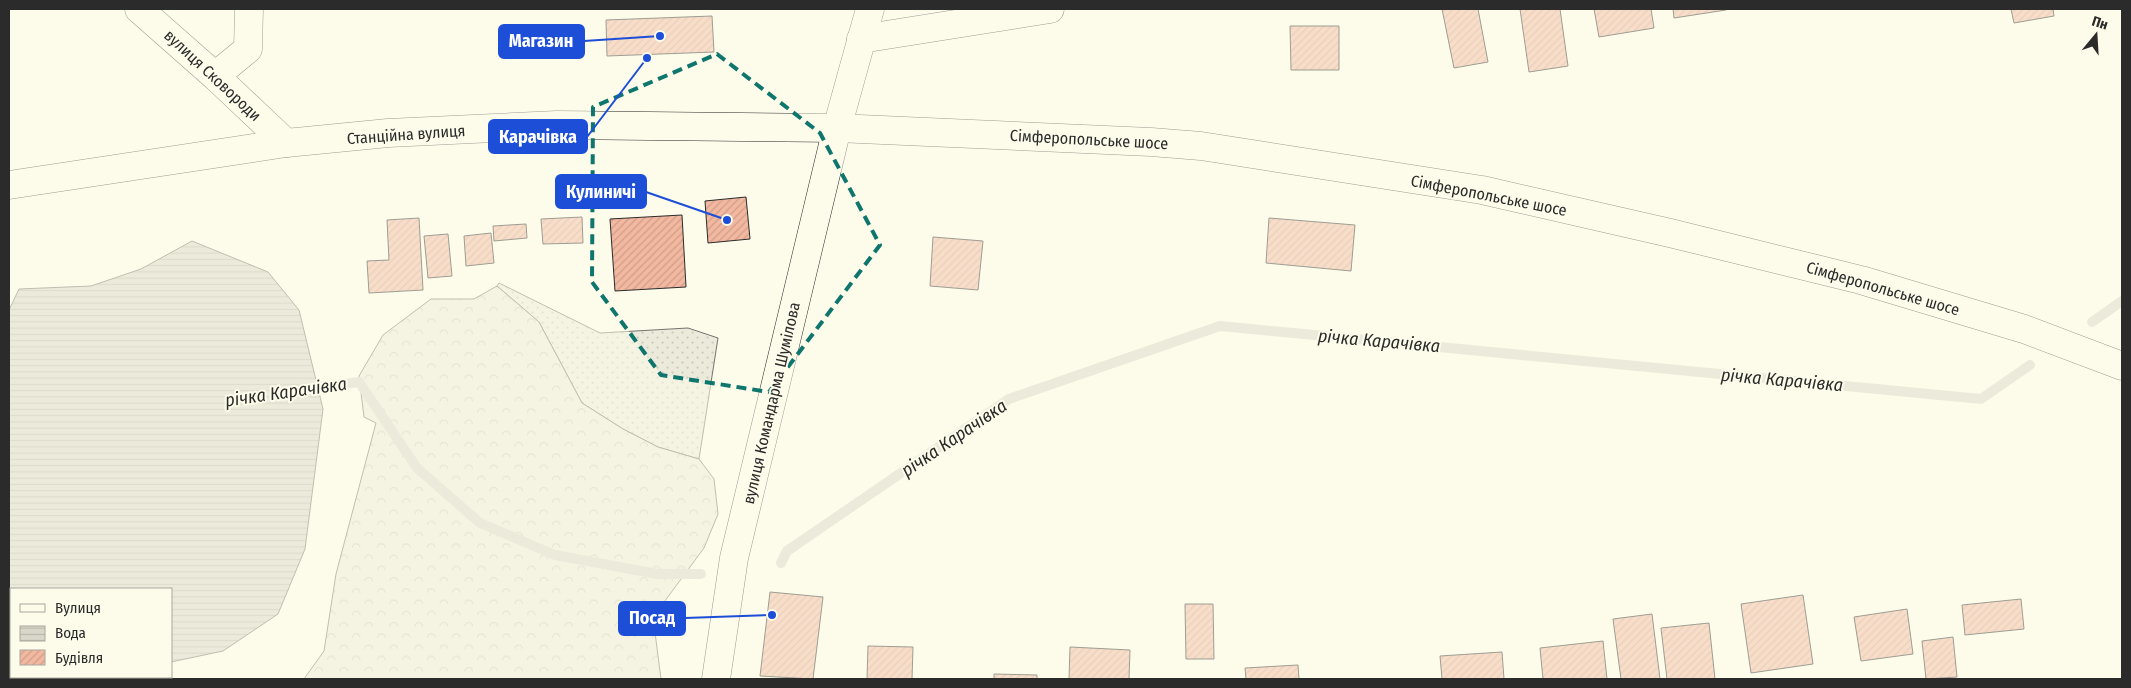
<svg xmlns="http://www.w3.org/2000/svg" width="2131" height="688" font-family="'Fira Sans Condensed',sans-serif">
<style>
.grass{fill:url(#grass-dots);stroke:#74746e}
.forest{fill:url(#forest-crowns);stroke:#74746e}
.water{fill:url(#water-rules);stroke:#74746e}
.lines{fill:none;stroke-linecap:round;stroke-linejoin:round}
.stream{stroke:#d8d7c9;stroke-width:10}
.building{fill:url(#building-hatch);stroke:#2b2b2b}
.minor-casing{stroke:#2b2b2b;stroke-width:29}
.tertiary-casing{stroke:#2b2b2b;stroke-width:29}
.secondary-casing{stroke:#2b2b2b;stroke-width:29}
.trunk-casing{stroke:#2b2b2b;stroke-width:29}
.minor{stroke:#fdfbea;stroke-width:28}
.tertiary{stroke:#fdfbea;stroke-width:28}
.secondary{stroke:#fdfbea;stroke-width:28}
.trunk{stroke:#fdfbea;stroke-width:28}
.marked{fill:none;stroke:#0f766e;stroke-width:4;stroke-dasharray:10 6;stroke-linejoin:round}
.labels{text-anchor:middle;stroke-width:4;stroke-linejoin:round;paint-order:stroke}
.street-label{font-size:16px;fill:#2b2b2b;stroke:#fdfbea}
.water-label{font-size:18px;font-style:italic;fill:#2b2b2b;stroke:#fdfbea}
.leader{fill:none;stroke:#1d4ed8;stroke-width:2}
.callout-dot{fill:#1d4ed8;stroke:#fdfbea;stroke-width:2}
.callout{fill:#1d4ed8;stroke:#1d4ed8;stroke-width:2}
.callout-label{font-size:18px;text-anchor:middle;font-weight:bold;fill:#fff}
</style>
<defs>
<pattern id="grass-dots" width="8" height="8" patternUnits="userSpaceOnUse" patternTransform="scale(1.25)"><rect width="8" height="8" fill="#ecebdb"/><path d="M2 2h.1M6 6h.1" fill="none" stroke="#cbcabc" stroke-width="1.8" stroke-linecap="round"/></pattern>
<pattern id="forest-crowns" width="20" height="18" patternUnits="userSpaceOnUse" patternTransform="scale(1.25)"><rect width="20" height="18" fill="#ecebdb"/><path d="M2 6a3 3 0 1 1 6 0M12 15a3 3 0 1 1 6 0" fill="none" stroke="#cbcabc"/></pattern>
<pattern id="water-rules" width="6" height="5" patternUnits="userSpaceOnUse" patternTransform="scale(1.25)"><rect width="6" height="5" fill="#d8d7c9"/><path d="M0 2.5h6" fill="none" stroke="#bab9ad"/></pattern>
<pattern id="building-hatch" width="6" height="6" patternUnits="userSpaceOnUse" patternTransform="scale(1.25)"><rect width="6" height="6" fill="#f2b8a0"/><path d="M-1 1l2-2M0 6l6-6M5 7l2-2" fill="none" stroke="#d09e8a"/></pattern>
</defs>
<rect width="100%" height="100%" fill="#fdfbea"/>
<!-- grass -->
<polygon class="grass" points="499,283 600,333 688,328 718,338 699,459 658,447 623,429 582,403 539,322 497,286"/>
<!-- forest -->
<polygon class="forest" points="497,286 539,322 582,403 623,429 658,447 699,459 714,479 718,514 704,548 653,617 661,679 304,679 324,651 336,574 376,423 364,417 359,376 383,335 431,299 474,299"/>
<!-- water -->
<polygon class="water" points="192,241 268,272 299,310 323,409 305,549 278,614 223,651 171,662 171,589 11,589 11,669 9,669 9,310 19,289 91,286 141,269"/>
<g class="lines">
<!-- stream -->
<g class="stream">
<polyline points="2092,322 2122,301"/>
<polyline points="304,389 359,382 417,468 480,523 555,555 657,574 701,574"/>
<polyline points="781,563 787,551 1009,399 1220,326 1981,399 2030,365"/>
</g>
</g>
<!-- building -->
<g class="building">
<polygon points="1442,9 1478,9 1488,62 1454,68"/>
<polygon points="1520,9 1560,9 1568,66 1529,72"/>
<polygon points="1594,9 1651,9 1654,28 1599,37"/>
<polygon points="1673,9 1725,9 1726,10 1674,18"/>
<polygon points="2011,9 2053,9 2054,16 2014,23"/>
<polygon points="712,16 714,52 607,56 606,20"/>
<polygon points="1290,26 1339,26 1339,70 1291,70"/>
<polygon points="746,197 750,239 708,243 705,201"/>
<polygon points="682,215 686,287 615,291 610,219"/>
<polygon points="582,217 583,243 543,244 541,219"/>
<polygon points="419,218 423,290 369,293 367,261 389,260 387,220"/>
<polygon points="1269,218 1355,225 1351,271 1266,263"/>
<polygon points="526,224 527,238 494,241 493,226"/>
<polygon points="491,233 494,263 466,266 464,236"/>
<polygon points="448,234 452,276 428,278 424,236"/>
<polygon points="933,237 983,241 978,290 930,286"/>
<polygon points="770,592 823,597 813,679 760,676"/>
<polygon points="1803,595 1813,664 1751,673 1741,604"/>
<polygon points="2021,599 2024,629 1965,635 1962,605"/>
<polygon points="1185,604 1213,604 1214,659 1186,659"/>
<polygon points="1907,609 1913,654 1861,661 1854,617"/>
<polygon points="1652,614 1660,679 1621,679 1613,619"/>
<polygon points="1709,623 1715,679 1667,679 1661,628"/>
<polygon points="1953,637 1957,677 1926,679 1922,641"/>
<polygon points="1603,641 1607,679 1543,679 1540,648"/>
<polygon points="868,646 913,647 912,679 867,679"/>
<polygon points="1070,647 1130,650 1129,679 1069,679"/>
<polygon points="1502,652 1504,679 1442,679 1440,656"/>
<polygon points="1298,665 1299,679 1246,679 1245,668"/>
<polygon points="994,674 1037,675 1037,679 994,679"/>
</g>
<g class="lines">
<!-- minor casing -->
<g class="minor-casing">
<g id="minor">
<polyline points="139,9 215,76 286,143"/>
<polyline points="861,39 1050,9"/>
<polyline points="215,76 248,49 249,9"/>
</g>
</g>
<!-- tertiary casing -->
<g class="tertiary-casing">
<polyline id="tertiary" points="716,679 734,558 837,128"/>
</g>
<!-- secondary casing -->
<g class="secondary-casing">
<polyline id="secondary" points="837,128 870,9"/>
</g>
<!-- trunk casing -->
<g class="trunk-casing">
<polyline id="trunk" points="9,185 286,143 388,133 557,125 837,128 1151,142 1201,146 1482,190 1670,233 1861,280 2024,329 2122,366"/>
</g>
<!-- minor -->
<use href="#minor" class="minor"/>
<!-- tertiary -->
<use href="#tertiary" class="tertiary"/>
<!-- secondary -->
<use href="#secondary" class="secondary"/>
<!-- trunk -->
<use href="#trunk" class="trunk"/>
</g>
<!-- marked area -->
<path d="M0 0H2131V688H0ZM 717,54 L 820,133 L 880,245 L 769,392 L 661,375 L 592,282 L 593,107 Z" fill="#fdfbea" fill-opacity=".55" fill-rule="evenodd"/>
<path class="marked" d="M 717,54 L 820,133 L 880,245 L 769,392 L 661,375 L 592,282 L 593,107 Z"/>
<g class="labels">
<!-- street labels -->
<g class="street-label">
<text transform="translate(213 75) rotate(43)" y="6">вулиця Сковороди</text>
<text transform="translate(406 134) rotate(-4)" y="6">Станційна вулиця</text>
<text transform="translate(1089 139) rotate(3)" y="6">Сімферопольське шосе</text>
<text transform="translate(1489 195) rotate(11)" y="6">Сімферопольське шосе</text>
<text transform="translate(1883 288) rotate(16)" y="6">Сімферопольське шосе</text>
<text transform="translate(771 403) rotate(-77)" y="6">вулиця Командарма Шумілова</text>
</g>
<!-- water labels -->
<g class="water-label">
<text transform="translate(1379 341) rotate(5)" y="6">річка Карачівка</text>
<text transform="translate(1782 380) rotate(5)" y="6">річка Карачівка</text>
<text transform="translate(286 392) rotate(-8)" y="6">річка Карачівка</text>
<text transform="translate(954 438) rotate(-34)" y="6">річка Карачівка</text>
</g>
</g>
<!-- callouts -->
<path class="leader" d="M660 36L584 41M647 58L587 137M727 220L646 192M772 615L685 618"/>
<g class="callout-dot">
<circle cx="660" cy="36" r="5"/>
<circle cx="647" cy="58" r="5"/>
<circle cx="727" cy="220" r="5"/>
<circle cx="772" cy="615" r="5"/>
</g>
<g class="callout">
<rect x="499" y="25" width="85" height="33" rx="5"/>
<rect x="489" y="120" width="98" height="33" rx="5"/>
<rect x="556" y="175" width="90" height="33" rx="5"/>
<rect x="619" y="602" width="66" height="33" rx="5"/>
</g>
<g class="callout-label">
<text x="541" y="47">Магазин</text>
<text x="538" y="143">Карачівка</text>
<text x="601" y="198">Кулиничі</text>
<text x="652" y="624">Посад</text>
</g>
<!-- border -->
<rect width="2131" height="688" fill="none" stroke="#2b2b2b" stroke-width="20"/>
<!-- legend -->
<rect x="10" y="588" width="162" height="90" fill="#fdfbea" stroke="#a9a89e"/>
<rect x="20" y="604" width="25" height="8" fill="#fdfbea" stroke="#a9a89e"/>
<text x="55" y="613" font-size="15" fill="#2b2b2b">Вулиця</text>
<rect x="20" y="626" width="25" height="15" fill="url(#water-rules)" stroke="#a9a89e"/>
<text x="55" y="638" font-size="15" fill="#2b2b2b">Вода</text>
<rect x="20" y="650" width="25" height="15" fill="url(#building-hatch)" stroke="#a9a89e"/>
<text x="55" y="663" font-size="15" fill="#2b2b2b">Будівля</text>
<!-- north arrow -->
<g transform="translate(2096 35) rotate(18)" stroke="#fdfbea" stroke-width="4" paint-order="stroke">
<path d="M0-4L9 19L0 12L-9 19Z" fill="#2b2b2b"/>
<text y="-8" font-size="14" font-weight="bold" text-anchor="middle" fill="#2b2b2b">Пн</text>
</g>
</svg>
